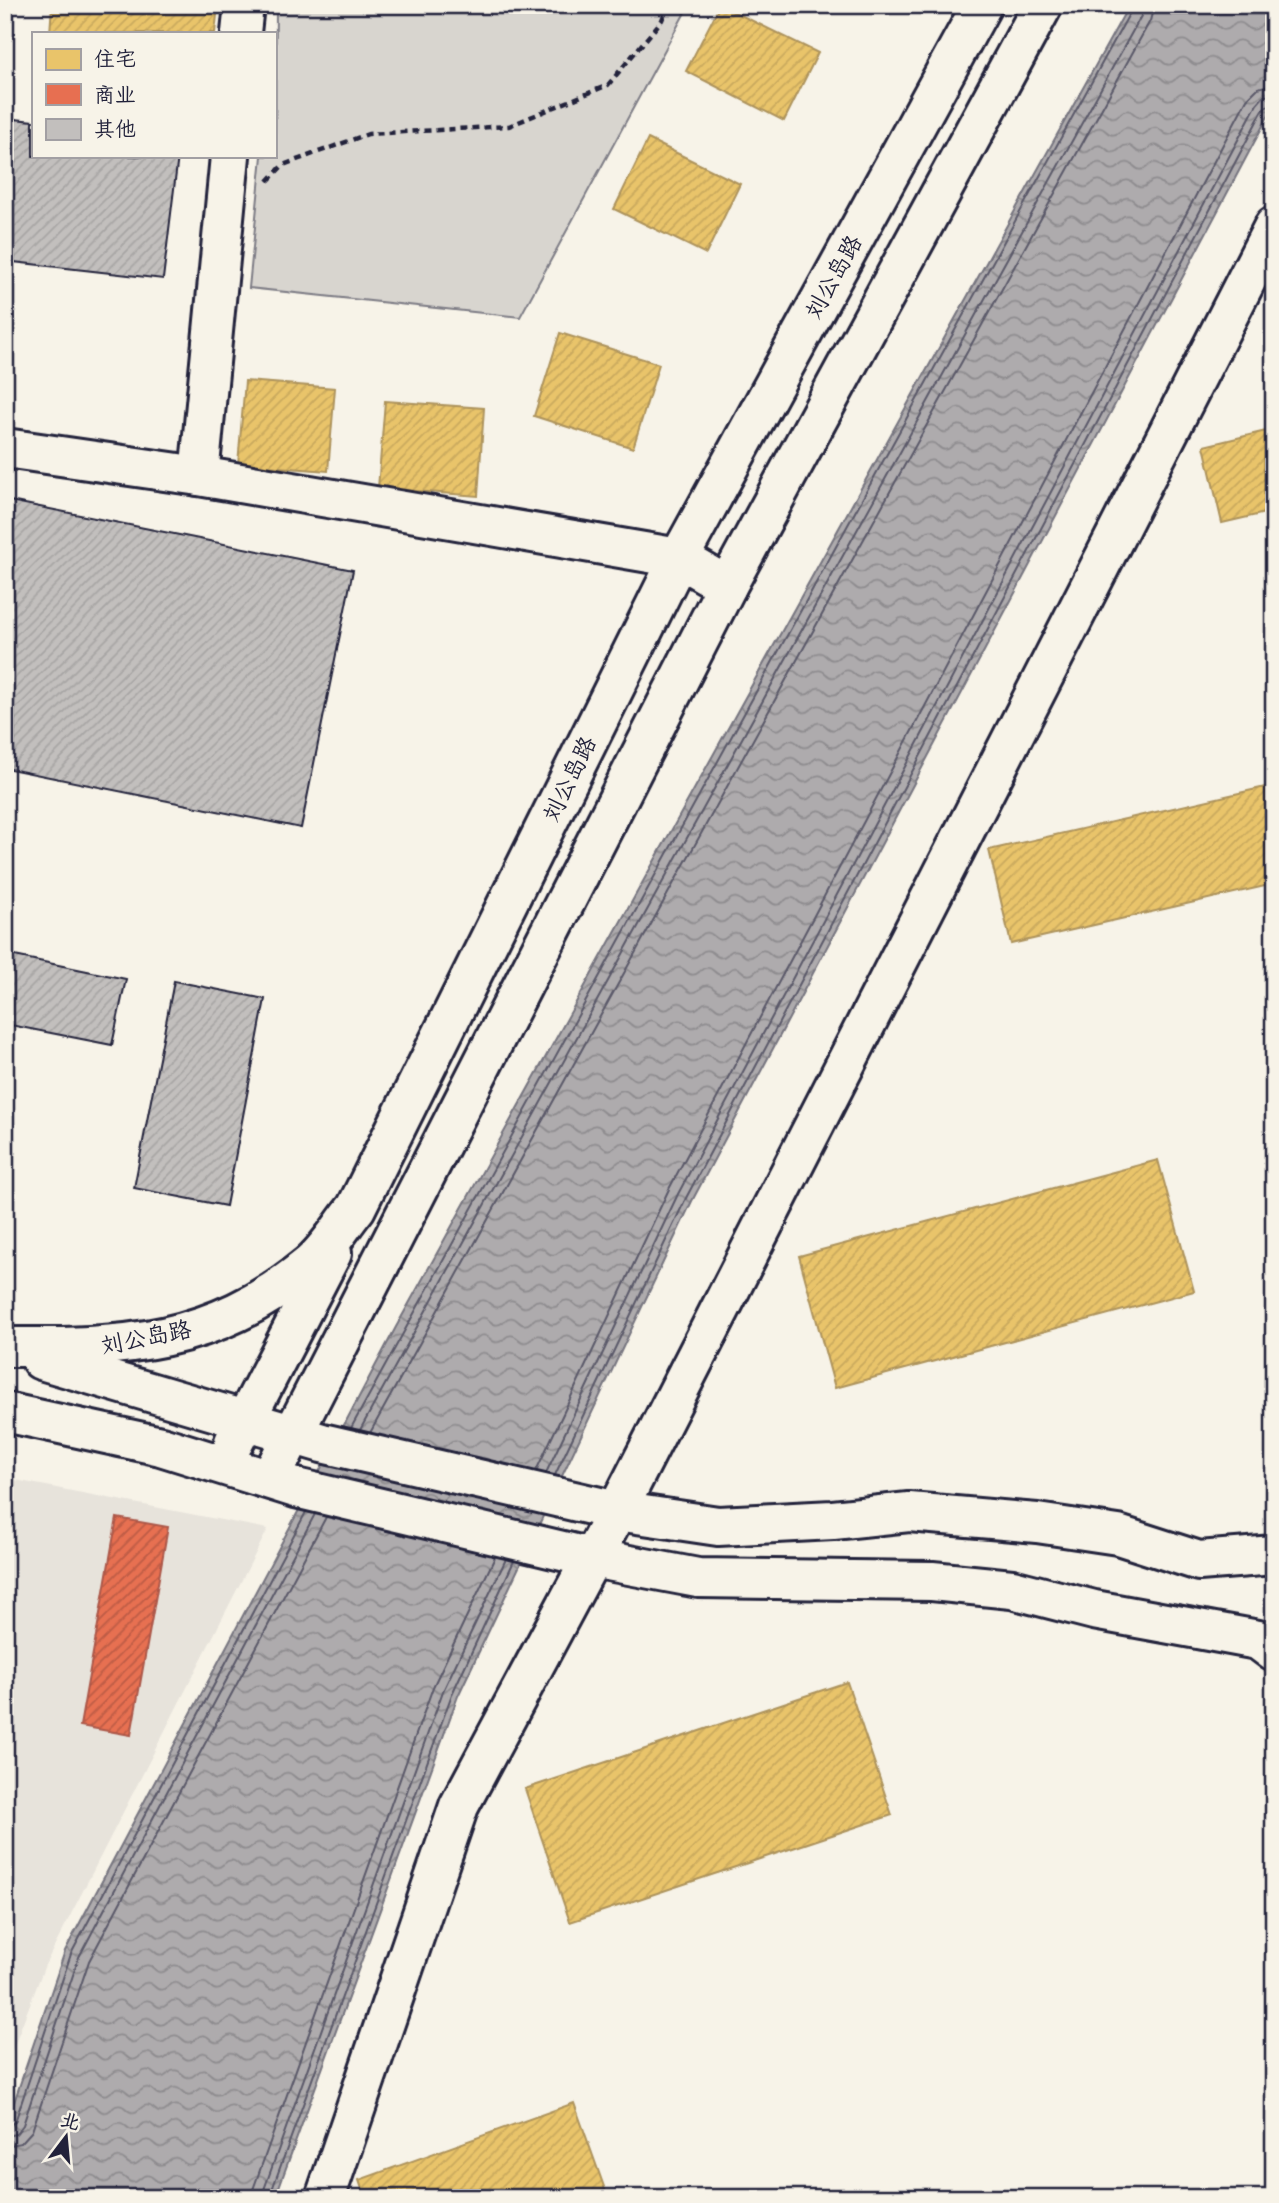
<svg xmlns="http://www.w3.org/2000/svg" width="1279" height="2203" font-family="'Balsamiq Sans','LXGW WenKai TC',sans-serif">
<style>
.built{fill:#e7e3db}
.green{fill:#d8d5cf;stroke:#7d7c85;stroke-width:2}
.water{fill:url(#water-waves);stroke:#76747f;stroke-width:2}
.homes{fill:url(#homes-hatch);stroke:#ad935c;stroke-width:2}
.shops{fill:url(#shops-hatch);stroke:#ac584a;stroke-width:2}
.lines{fill:none;stroke-linecap:round;stroke-linejoin:round}
.shore{stroke:#5a5969;stroke-width:2}
.building{fill:url(#building-hatch);stroke:#22223b;stroke-width:2}
.street-casing{stroke:#22223b;stroke-width:44}
.secondary-casing{stroke:#22223b;stroke-width:44}
.path{stroke:#22223b;stroke-width:4.5;stroke-dasharray:7 5;stroke-linecap:butt}
.street{stroke:#f7f3e8;stroke-width:38}
.secondary{stroke:#f7f3e8;stroke-width:38}
.labels{text-anchor:middle;stroke-width:7;stroke-linejoin:round;paint-order:stroke}
.street-label{font-size:23px;fill:#22223b;stroke:#f7f3e8}
</style>
<defs>
<pattern id="water-waves" width="16" height="10" patternUnits="userSpaceOnUse" patternTransform="scale(1.75)"><rect width="16" height="10" fill="#aeabad"/><path d="M0 5q4-4 8 0t8 0" fill="none" stroke="#8d8b8e"/></pattern>
<pattern id="homes-hatch" width="6" height="6" patternUnits="userSpaceOnUse" patternTransform="scale(1.75)"><rect width="6" height="6" fill="#e9c46a"/><path d="M-1 1l2-2M0 6l6-6M5 7l2-2" fill="none" stroke="#c8a85d"/></pattern>
<pattern id="shops-hatch" width="6" height="6" patternUnits="userSpaceOnUse" patternTransform="scale(1.75)"><rect width="6" height="6" fill="#e76f51"/><path d="M-1 1l2-2M0 6l6-6M5 7l2-2" fill="none" stroke="#bb5b44"/></pattern>
<pattern id="building-hatch" width="6" height="6" patternUnits="userSpaceOnUse" patternTransform="scale(1.75)"><rect width="6" height="6" fill="#c2bfbd"/><path d="M-1 1l2-2M0 6l6-6M5 7l2-2" fill="none" stroke="#a6a4a3"/></pattern>
</defs>
<rect width="100%" height="100%" fill="#f7f3e8"/>
<filter id="ink" filterUnits="userSpaceOnUse"><feTurbulence type="fractalNoise" baseFrequency=".0143" numOctaves="2"/><feDisplacementMap in="SourceGraphic" scale="14" xChannelSelector="R" yChannelSelector="G"/><feConvolveMatrix kernelMatrix="1 2 1 2 8 2 1 2 1" color-interpolation-filters="sRGB"/></filter>
<g filter="url(#ink)">
<!-- built -->
<polygon class="built" points="5,1478 268,1529 45,1965 5,2069"/>
<!-- green -->
<polygon class="green" points="276,5 689,5 520,317 249,288 262,156 275,156"/>
<!-- water -->
<polygon class="water" points="1129,5 1274,5 1274,105 692,1201 458,1696 275,2198 5,2198 5,2129 65,1951 396,1327"/>
<!-- homes -->
<g class="homes">
<polygon points="5,5 11,5 6,63 5,63"/>
<polygon points="52,5 207,5 218,6 215,33 50,33"/>
<polygon points="720,5 818,53 784,121 686,71"/>
<polygon points="648,139 740,184 706,254 614,209"/>
<polygon points="560,333 659,364 633,448 534,416"/>
<polygon points="245,381 335,388 328,471 238,464"/>
<polygon points="385,401 484,408 478,496 378,488"/>
<polygon points="1274,429 1274,511 1222,523 1204,446"/>
<polygon points="1274,785 1274,884 1011,944 989,850"/>
<polygon points="1158,1160 1194,1291 835,1388 799,1256"/>
<polygon points="847,1682 892,1815 570,1922 525,1789"/>
<polygon points="574,2103 608,2198 365,2198 359,2180"/>
</g>
<!-- shops -->
<polygon class="shops" points="117,1518 168,1527 131,1735 80,1726"/>
<g class="lines">
<!-- shore -->
<g class="shore">
<polyline points="351,1428 1134,5"/>
<polyline points="360,1430 1141,16 1143,5"/>
<polyline points="370,1433 1150,21 1154,5"/>
<polyline points="536,1471 669,1189 1247,99 1258,88 1274,84"/>
<polyline points="546,1473 678,1194 1257,104 1264,96 1274,95"/>
<polyline points="555,1475 686,1198 1264,108 1274,103"/>
<polyline points="5,2127 15,2122 71,1954 306,1512"/>
<polyline points="5,2136 16,2134 23,2125 79,1957 315,1514"/>
<polyline points="5,2146 21,2143 32,2131 89,1961 326,1517"/>
<polyline points="250,2198 433,1687 495,1557"/>
<polyline points="261,2198 443,1691 506,1559"/>
<polyline points="269,2198 452,1694 514,1561"/>
</g>
</g>
<!-- building -->
<g class="building">
<polygon points="5,118 33,121 33,156 178,156 163,279 5,261"/>
<polygon points="5,500 353,570 301,828 5,768"/>
<polygon points="5,954 126,979 112,1045 5,1024"/>
<polygon points="174,981 265,999 226,1206 134,1188"/>
</g>
<g class="lines">
<!-- street casing -->
<g class="street-casing">
<g id="street">
<polyline points="241,33 244,5"/>
<polyline points="5,448 199,476 679,558 727,586"/>
<polyline points="199,476 230,156"/>
<polyline points="617,1511 718,1526 833,1520 909,1512 1037,1523 1118,1535 1199,1561 1274,1555"/>
<polyline points="592,1558 698,1578 932,1581 1012,1589 1094,1610 1258,1640 1274,1652"/>
<polyline points="325,2198 459,1806 617,1511 1274,226"/>
</g>
</g>
<!-- secondary casing -->
<g class="secondary-casing">
<g id="secondary">
<path d="M 5,1347 C 125,1348 211,1345 308,1266 C 327,1251 341,1226 356,1208 L 679,558 L 982,5"/>
<polyline points="41,1360 322,1443 617,1511"/>
<polyline points="5,1412 161,1446 296,1488 592,1558"/>
<polyline points="234,1442 332,1253"/>
<polyline points="270,1479 727,586 1043,5"/>
</g>
</g>
<!-- path -->
<polyline class="path" points="268,181 283,165 368,134 509,126 608,85 662,20 668,5"/>
<!-- street -->
<use href="#street" class="street"/>
<!-- secondary -->
<use href="#secondary" class="secondary"/>
</g>
</g>
<g class="labels">
<!-- street labels -->
<g class="street-label">
<text transform="translate(833 277) rotate(-61)" y="8">刘公岛路</text>
<text transform="translate(569 779) rotate(-64)" y="8">刘公岛路</text>
<text transform="translate(146 1337) rotate(-11)" y="8">刘公岛路</text>
</g>
</g>
<!-- margin -->
<rect width="1279" height="2203" fill="none" stroke="#f7f3e8" stroke-width="28"/>
<rect x="14" y="14" width="1251" height="2175" fill="none" stroke="#22223b" stroke-width="2.5" filter="url(#ink)"/>
<!-- legend -->
<rect x="32" y="32" width="245" height="126" fill="#f7f3e8" stroke="#a29fa3" stroke-width="2"/>
<rect x="46" y="49" width="35" height="21" fill="#e9c46a" stroke="#a29fa3" stroke-width="2"/>
<text x="94" y="66" font-size="21" fill="#22223b">住宅</text>
<rect x="46" y="84" width="35" height="21" fill="#e76f51" stroke="#a29fa3" stroke-width="2"/>
<text x="94" y="102" font-size="21" fill="#22223b">商业</text>
<rect x="46" y="119" width="35" height="21" fill="#c2bfbd" stroke="#a29fa3" stroke-width="2"/>
<text x="94" y="136" font-size="21" fill="#22223b">其他</text>
<!-- north arrow -->
<g transform="translate(66 2137) rotate(16)" stroke="#f7f3e8" stroke-width="5" paint-order="stroke">
<path d="M0-5L12 26L0 18L-12 26Z" fill="#22223b"/>
<text y="-10" font-size="19" font-weight="bold" text-anchor="middle" fill="#22223b">北</text>
</g>
</svg>
